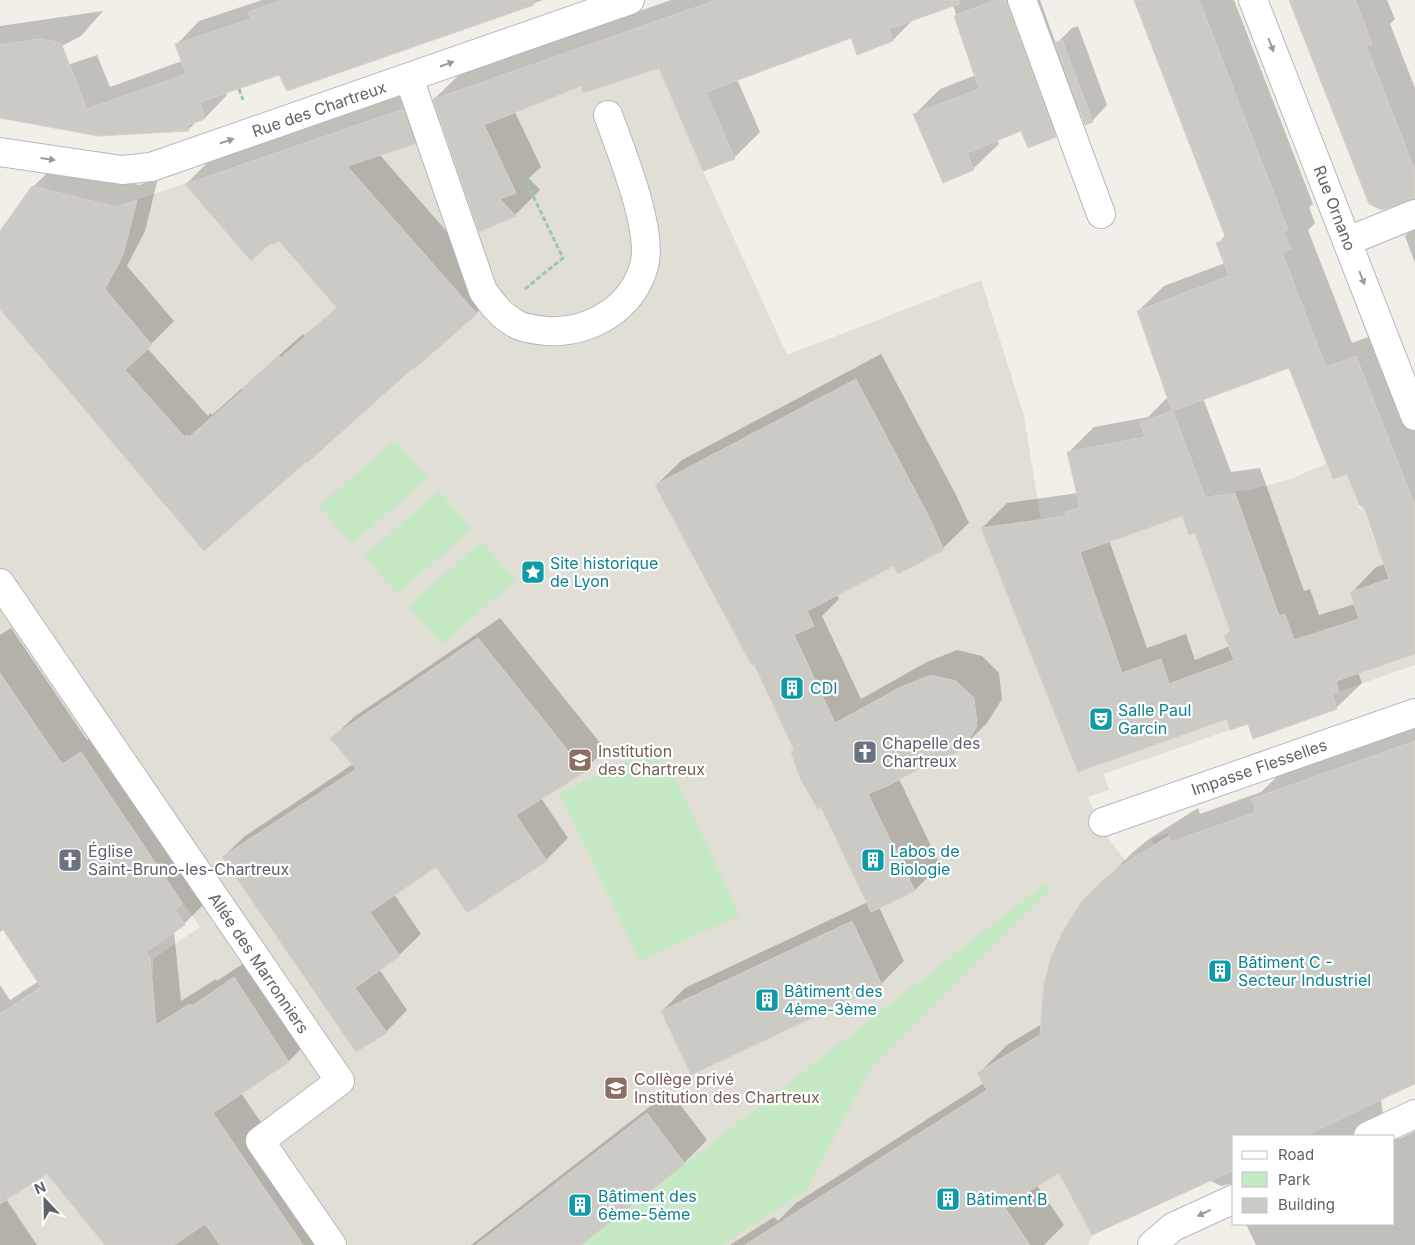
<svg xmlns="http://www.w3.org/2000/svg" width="1415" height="1245" font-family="Inter,sans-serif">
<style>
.education{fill:#e1ded6}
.green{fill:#c5e8c5}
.shadow{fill:#0003;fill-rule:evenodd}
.building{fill:#cccac5;stroke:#d6d1c6;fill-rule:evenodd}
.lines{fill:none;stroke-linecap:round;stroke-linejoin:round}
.minor-casing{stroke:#b5b8bc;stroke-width:30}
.path{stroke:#9cc7a9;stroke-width:3;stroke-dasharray:5 2.5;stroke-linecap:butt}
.minor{stroke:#fff;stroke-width:28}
.oneway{fill:#979a9d}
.labels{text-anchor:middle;stroke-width:4.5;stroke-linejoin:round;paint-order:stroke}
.street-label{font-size:16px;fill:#5f6368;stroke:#fff}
.culture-label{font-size:16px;fill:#0d838f;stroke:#fff;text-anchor:start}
.worship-label{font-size:16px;fill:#5b616d;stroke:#fff;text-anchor:start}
.education-label{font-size:16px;fill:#785e54;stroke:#fff;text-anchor:start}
</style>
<rect width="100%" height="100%" fill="#f1efe8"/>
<!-- education -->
<polygon class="education" points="642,26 703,171 787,355 981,280 1024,416 1041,520 1249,490 1291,479 1345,455 1357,490 1354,495 1358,507 1363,509 1376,545 1415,532 1415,665 1104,774 1109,790 1088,797 1104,834 1107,836 1126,862 1155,848 1152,839 1168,833 1172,842 1256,812 1415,741 1082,1216 1092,1236 1088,1245 0,1245 0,1048 145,998 153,974 153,959 200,927 81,752 62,764 0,673 0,231 32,186 116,207"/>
<!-- green -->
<g class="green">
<polygon points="395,440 428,478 352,544 319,506"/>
<polygon points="439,491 472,529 397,594 364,556"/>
<polygon points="482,541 516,580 442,644 408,606"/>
<polygon points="660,746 740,915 640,961 559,793"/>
<polygon points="1046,883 1051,889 870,1069 807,1190 722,1245 581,1245"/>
</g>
<!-- shadow -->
<g class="shadow">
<polygon points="262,0 543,0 288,89 280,74 226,92 227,95 205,118 198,120 189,129 98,134 0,116 0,26 103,11 81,36 35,60 41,74 97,55 110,87 182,61 177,44 199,21"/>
<polygon points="671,0 1040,0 1056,44 1072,28 1078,26 1107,105 1092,121 1081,110 1055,136 1022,129 997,139 999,144 973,169 915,114 940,89 976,75 953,5 914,19 893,40 852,36 737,79 760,132 734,158 660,66 582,85 515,112 541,167 529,178 540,190 515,215 480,231 434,99 460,74"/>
<path d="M 1135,0 L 1234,0 L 1313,204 L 1309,207 L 1315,223 L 1308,230 L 1352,343 L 1382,332 L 1415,416 L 1415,653 L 1358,672 L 1362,683 L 1336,708 L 1249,722 L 1228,718 L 1079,770 L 982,528 L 1007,503 L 1078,493 L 1068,453 L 1094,427 L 1148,417 L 1168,397 L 1138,311 L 1164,286 L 1225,263 L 1217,244 L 1226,235 ZM 1290,366 L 1348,473 L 1365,507 L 1385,564 L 1376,567 L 1351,593 L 1355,604 L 1319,615 L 1310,589 L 1304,591 L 1260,468 L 1231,472 L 1203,398 ZM 1183,514 L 1196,532 L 1231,630 L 1226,635 L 1230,646 L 1195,660 L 1186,634 L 1147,648 L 1109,540 Z"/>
<polygon points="1291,0 1387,0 1395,19 1390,24 1415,88 1415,197"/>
<polygon points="426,87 437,120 415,142 379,154 498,290 476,313 260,499 0,307 0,234 33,187 56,164 139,185 158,178 145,231 127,266 174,321 147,348 208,416 210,413 212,415 303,334 304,336 338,307 279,239 186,184 209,161"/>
<polygon points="1415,226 1415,263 1405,236"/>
<polygon points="881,354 955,493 969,523 943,548 894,564 837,594 839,599 822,616 861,699 927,662 957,650 982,656 999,673 1002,699 987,723 961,749 930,761 899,779 940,865 915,890 879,907 904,961 881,984 662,1011 685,988 868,902 754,663 656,485 682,460"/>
<polygon points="500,618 605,749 584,771 541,798 568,838 546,860 467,911 436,865 394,894 421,934 399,955 379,969 407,1010 386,1032 223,857 245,836 353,764 332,738 354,717"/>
<polygon points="11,628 87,740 106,728 209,899 184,924 174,931 181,1001 216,979 217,981 259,953 314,1036 289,1061 241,1093 345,1245 103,1245 105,1244 47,1172 6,1199 37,1245 0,1245 0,985 10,1000 39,981 4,929 0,932 0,635"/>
<polygon points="1415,723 1415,1084 1381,1100 1383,1114 1390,1121 1399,1139 1415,1131 1415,1245 1256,1245 1246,1224 1394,1224 1394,1136 1234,1136 1234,1183 1221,1186 1209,1180 1060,1171 1037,1185 1064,1225 1044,1245 730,1245 774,1217 778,1221 796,1203 984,1083 978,1074 1007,1045 1042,1024 1103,882 1133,852 1149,839 1198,808 1200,814 1261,792 1283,771"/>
<polygon points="670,1091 707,1140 684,1163 579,1245 471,1245"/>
</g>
<!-- building -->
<g class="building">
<polygon points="283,0 533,0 534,5 287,91 279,75 200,102 205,119 188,125 189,131 98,136 0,118 0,45 40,39 61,43 87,109 186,74 175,44 251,19 248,12"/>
<polygon points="717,0 959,0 959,4 889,29 893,41 857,55 851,38 706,92 735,159 703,171 659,68 583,93 581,86 484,125 516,193 500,199 516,216 479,232 433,99"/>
<polygon points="995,0 1007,0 1007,5 1056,137 1028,148 1021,131 967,153 974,170 943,183 913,114 979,89 954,16"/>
<path d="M 1134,0 L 1199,0 L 1288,230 L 1284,232 L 1291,249 L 1282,253 L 1326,367 L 1356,356 L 1415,506 L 1415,654 L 1336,681 L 1339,692 L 1332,694 L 1337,709 L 1253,739 L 1248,724 L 1230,730 L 1227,719 L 1078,772 L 981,528 L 1067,516 L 1065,512 L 1080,508 L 1067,452 L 1145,437 L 1140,423 L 1172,411 L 1137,311 L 1229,276 L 1216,243 L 1226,239 ZM 1289,368 L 1333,479 L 1347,474 L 1359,505 L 1364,508 L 1389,579 L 1350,592 L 1359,619 L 1294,640 L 1285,614 L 1279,616 L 1235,493 L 1205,497 L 1173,411 ZM 1182,516 L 1189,535 L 1195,533 L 1231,633 L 1224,635 L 1234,660 L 1169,684 L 1161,659 L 1122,673 L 1080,552 Z"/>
<polygon points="1289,0 1355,0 1372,44 1366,45 1415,171 1415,199 1382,210 1369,204"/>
<polygon points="1062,40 1093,122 1085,125 1055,43"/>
<polygon points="403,109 415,144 347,166 477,314 414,369 413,368 307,463 306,462 204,551 0,309 0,231 32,186 116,207 137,200 123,255 105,289 152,345 125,370 185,437 187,435 189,437 243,390 242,388 279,356 281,358 337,308 279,241 273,245 271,243 251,261 185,184"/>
<polygon points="856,379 930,519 944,550 898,574 894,566 807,611 814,626 794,635 835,723 901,687 931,675 956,681 974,698 977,726 962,750 930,765 930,763 889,785 868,794 915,891 871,912 821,807 818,809 800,778 791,752 794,750 754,664 752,666 655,485"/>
<polygon points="478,638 585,772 516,815 547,861 467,913 436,867 370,912 400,956 355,988 387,1033 356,1052 222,857 356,769 330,738"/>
<polygon points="0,673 62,764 81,752 182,904 175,910 185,925 146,952 150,958 156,1025 190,1004 192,1006 234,977 289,1062 213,1113 303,1245 220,1245 205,1224 174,1245 105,1245 47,1174 0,1204 0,1014 41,987 0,925"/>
<polygon points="1415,741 1415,1083 1305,1136 1234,1136 1234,1170 1092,1235 1059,1173 1004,1206 1030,1245 745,1245 987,1090 977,1073 1040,1035 1044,984 1051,957 1063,931 1082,901 1102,881 1119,867 1169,836 1171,842 1256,812 1252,799"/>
<polygon points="852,921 882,985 691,1075 661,1011"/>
<polygon points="647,1113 685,1164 581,1245 476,1245"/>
</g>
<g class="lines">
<!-- minor casing -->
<g class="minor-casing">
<g id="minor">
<polyline points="1022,0 1101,214"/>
<polyline points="1253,0 1415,416"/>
<path d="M 409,78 L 483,291 C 493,305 502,317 518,325 C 526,329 538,330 547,331 C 590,333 632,309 644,266 C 654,231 621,151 608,115"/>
<polyline points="0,152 122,170 151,167 630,0"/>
<polyline points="1348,241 1415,214"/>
<polyline points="0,583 340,1081 260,1141 332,1245"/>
<polyline points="1103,822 1415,713"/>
<polyline points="1368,1136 1415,1114"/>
<polyline points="1152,1245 1173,1227 1234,1199"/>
</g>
</g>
<!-- path -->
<g class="path">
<polyline points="239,89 243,100"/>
<polyline points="525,289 563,258 525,179"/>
</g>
<!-- minor -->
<use href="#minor" class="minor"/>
</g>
<!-- one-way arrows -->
<defs><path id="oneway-solid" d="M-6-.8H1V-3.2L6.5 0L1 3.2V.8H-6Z" transform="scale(1.25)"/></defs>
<g class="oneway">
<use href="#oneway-solid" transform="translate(1271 45) rotate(69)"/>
<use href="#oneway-solid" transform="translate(447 64) rotate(-19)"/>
<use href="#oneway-solid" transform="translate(227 141) rotate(-19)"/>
<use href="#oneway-solid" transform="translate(48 159) rotate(8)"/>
<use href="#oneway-solid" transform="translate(1362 278) rotate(69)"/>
<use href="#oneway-solid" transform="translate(1204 1213) rotate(155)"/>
</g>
<!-- icons -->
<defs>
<g id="sight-square" transform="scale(1.25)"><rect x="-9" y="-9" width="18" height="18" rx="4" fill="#0f9aa8" stroke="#fff"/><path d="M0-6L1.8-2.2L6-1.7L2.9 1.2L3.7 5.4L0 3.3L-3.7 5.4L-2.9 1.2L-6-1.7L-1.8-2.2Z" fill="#fff"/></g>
<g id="building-square" transform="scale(1.25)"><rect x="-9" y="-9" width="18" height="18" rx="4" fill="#0f9aa8" stroke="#fff"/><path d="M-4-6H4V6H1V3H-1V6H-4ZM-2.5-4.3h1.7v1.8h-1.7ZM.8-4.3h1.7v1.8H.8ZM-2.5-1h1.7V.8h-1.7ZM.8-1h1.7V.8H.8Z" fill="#fff"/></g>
<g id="theatre-square" transform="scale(1.25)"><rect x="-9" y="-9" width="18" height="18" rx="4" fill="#0f9aa8" stroke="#fff"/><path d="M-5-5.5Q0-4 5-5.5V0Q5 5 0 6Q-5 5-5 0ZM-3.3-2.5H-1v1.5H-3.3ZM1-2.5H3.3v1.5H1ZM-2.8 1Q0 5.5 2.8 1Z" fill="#fff"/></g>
<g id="church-square" transform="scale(1.25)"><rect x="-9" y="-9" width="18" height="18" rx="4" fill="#6b7280" stroke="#fff"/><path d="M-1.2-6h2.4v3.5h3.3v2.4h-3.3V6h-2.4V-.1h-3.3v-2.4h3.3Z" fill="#fff"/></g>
<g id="school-square" transform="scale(1.25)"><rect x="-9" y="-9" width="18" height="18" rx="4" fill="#8d6e63" stroke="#fff"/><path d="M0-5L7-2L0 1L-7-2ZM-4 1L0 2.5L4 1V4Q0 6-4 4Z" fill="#fff"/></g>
</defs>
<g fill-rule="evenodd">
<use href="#sight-square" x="533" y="572"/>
<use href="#building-square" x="792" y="688"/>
<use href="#theatre-square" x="1101" y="719"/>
<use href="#church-square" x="865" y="752"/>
<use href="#school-square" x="580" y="760"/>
<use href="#church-square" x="70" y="860"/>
<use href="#building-square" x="873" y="860"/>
<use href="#building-square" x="1220" y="971"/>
<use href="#building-square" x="767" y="1000"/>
<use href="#school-square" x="616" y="1088"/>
<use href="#building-square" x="948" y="1199"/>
<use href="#building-square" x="580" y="1205"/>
</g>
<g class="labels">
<!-- street labels -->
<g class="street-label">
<text transform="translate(319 109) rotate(-19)" y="6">Rue des Chartreux</text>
<text transform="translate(1335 208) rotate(69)" y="6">Rue Ornano</text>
<text transform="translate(1259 767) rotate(-19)" y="6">Impasse Flesselles</text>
<text transform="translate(259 963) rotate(56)" y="6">Allée des Marronniers</text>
</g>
<!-- culture labels -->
<g class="culture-label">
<text x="550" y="569">Site historique<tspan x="550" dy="18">de Lyon</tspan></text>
<text x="810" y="694">CDI</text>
<text x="1118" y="716">Salle Paul<tspan x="1118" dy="18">Garcin</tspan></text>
<text x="890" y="857">Labos de<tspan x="890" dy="18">Biologie</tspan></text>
<text x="1238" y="968">Bâtiment C -<tspan x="1238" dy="18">Secteur Industriel</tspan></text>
<text x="784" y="997">Bâtiment des<tspan x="784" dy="18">4ème-3ème</tspan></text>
<text x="598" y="1202">Bâtiment des<tspan x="598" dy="18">6ème-5ème</tspan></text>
<text x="966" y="1205">Bâtiment B</text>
</g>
<!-- worship labels -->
<g class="worship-label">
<text x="882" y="749">Chapelle des<tspan x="882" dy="18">Chartreux</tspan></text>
<text x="88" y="857">Église<tspan x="88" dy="18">Saint-Bruno-les-Chartreux</tspan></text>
</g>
<!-- education labels -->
<g class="education-label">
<text x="598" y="757">Institution<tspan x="598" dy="18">des Chartreux</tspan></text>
<text x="634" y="1085">Collège privé<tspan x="634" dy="18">Institution des Chartreux</tspan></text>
</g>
</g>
<!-- legend -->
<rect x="1232" y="1135" width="162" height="90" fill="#ffffff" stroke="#bfc1c3"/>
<rect x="1242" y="1151" width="25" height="8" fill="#ffffff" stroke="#bfc1c3"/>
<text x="1278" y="1160" font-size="15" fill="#5f6368">Road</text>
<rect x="1242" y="1172" width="25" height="15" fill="#c5e8c5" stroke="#bfc1c3"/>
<text x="1278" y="1185" font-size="15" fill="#5f6368">Park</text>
<rect x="1242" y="1198" width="25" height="15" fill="#cccac5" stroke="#bfc1c3"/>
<text x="1278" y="1210" font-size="15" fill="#5f6368">Building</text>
<!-- north arrow -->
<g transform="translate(45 1200) rotate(338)" stroke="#ffffff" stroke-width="4" paint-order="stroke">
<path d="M0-4L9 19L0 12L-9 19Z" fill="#5f6368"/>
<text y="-8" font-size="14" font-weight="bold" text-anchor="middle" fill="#5f6368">N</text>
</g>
</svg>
